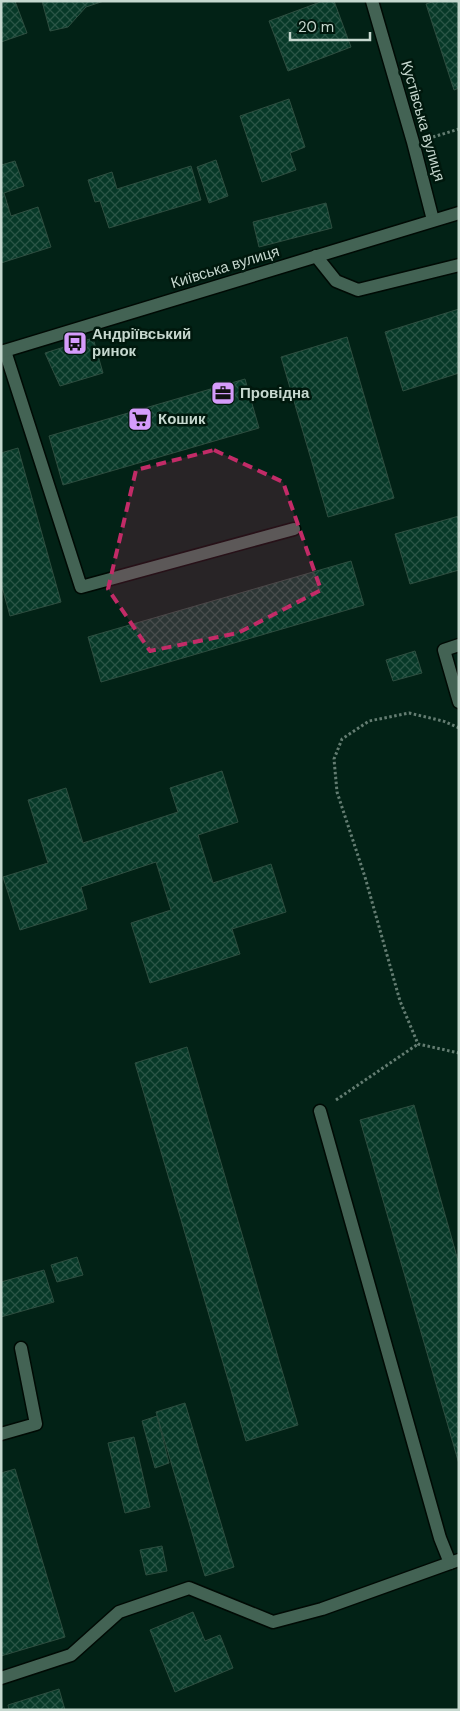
<svg xmlns="http://www.w3.org/2000/svg" width="460" height="1711" font-family="'DM Sans',sans-serif">
<style>
.building{fill:url(#building-cross-hatch);stroke:#2e4e40}
.lines{fill:none;stroke-linecap:round;stroke-linejoin:round}
.minor-casing{stroke:#000a04;stroke-width:15}
.path{stroke:#647d72;stroke-width:3;stroke-dasharray:2.5 2.5;stroke-linecap:butt}
.minor{stroke:#436354;stroke-width:12}
.marked{fill:#c22b67;fill-opacity:0.2;stroke:#c22b67;stroke-width:4;stroke-dasharray:10 6;stroke-linejoin:round}
.labels{text-anchor:middle;stroke-width:5;stroke-linejoin:round;paint-order:stroke}
.street-label{font-size:15px;fill:#c6d8cf;stroke:#00180d}
.poi-label{font-size:15px;font-weight:bold;fill:#c6d8cf;stroke:#00180d;text-anchor:start}
</style>
<defs>
<pattern id="building-cross-hatch" width="8" height="8" patternUnits="userSpaceOnUse" patternTransform="scale(1.25)"><rect width="8" height="8" fill="#073928"/><path d="M0 0l8 8M0 8l8-8" fill="none" stroke="#2a5546"/></pattern>
</defs>
<rect width="100%" height="100%" fill="#022216"/>
<!-- building -->
<g class="building">
<polygon points="7,1 15,1 27,33 1,42 1,3"/>
<polygon points="42,1 104,1 86,7 68,27 50,31"/>
<polygon points="323,1 334,1 351,47 288,71 269,21"/>
<polygon points="435,1 459,1 459,88 454,90 426,4"/>
<polygon points="289,99 305,147 290,153 296,170 262,182 240,116"/>
<polygon points="216,160 228,196 209,203 197,167"/>
<polygon points="15,161 24,186 4,193 11,216 38,207 51,247 1,263 1,165"/>
<polygon points="191,166 201,200 109,228 100,201 95,202 88,180 112,172 117,189"/>
<polygon points="326,203 332,228 259,247 253,222"/>
<polygon points="459,309 459,373 403,391 385,332"/>
<polygon points="347,337 394,498 328,517 281,357"/>
<polygon points="93,338 103,373 60,386 45,353"/>
<polygon points="245,379 259,428 63,485 49,436"/>
<polygon points="18,448 61,602 10,616 1,583 1,453"/>
<polygon points="459,516 459,570 410,584 395,534"/>
<polygon points="351,561 364,605 101,682 88,637"/>
<polygon points="415,651 422,673 393,681 386,660"/>
<polygon points="222,771 238,822 198,835 213,883 271,864 286,912 232,929 240,954 150,983 131,923 171,910 156,862 81,887 87,909 20,930 3,877 48,863 28,800 66,788 83,843 178,812 170,788"/>
<polygon points="187,1047 298,1425 246,1441 135,1063"/>
<polygon points="414,1105 459,1264 459,1464 360,1120"/>
<polygon points="77,1257 83,1275 57,1282 51,1265"/>
<polygon points="44,1270 54,1302 1,1317 1,1282"/>
<polygon points="185,1403 234,1567 205,1576 156,1412"/>
<polygon points="157,1416 169,1463 155,1468 142,1421"/>
<polygon points="134,1437 150,1507 125,1513 108,1443"/>
<polygon points="15,1469 65,1637 1,1656 1,1473"/>
<polygon points="162,1546 167,1571 146,1575 140,1550"/>
<polygon points="193,1612 205,1641 220,1635 233,1668 175,1692 150,1630"/>
<polygon points="59,1689 65,1710 9,1710 8,1705"/>
</g>
<g class="lines">
<!-- minor casing -->
<g class="minor-casing">
<g id="minor">
<polyline points="372,1 413,142 433,220"/>
<polyline points="316,256 336,281 358,290 459,265"/>
<polyline points="5,351 81,587 294,529"/>
<polyline points="1,352 459,213"/>
<polyline points="459,645 444,650 459,702"/>
<polyline points="320,1111 440,1538 450,1563 459,1560"/>
<polyline points="1,1434 36,1424 21,1348"/>
<polyline points="1,1678 71,1655 119,1612 189,1588 273,1622 322,1609 450,1563"/>
</g>
</g>
<!-- path -->
<g class="path">
<polyline points="433,137 459,129"/>
<polyline points="459,728 443,721 409,713 369,721 342,739 334,759 337,792 365,877 400,1001 418,1044 459,1053"/>
<polyline points="336,1100 418,1044"/>
</g>
<!-- minor -->
<use href="#minor" class="minor"/>
</g>
<!-- marked area -->
<path class="marked" d="M 214,450 L 283,482 L 321,590 L 238,633 L 150,651 L 108,589 L 136,470 Z"/>
<!-- icons -->
<defs>
<g id="bus-square" transform="scale(1.25)"><rect x="-9" y="-9" width="18" height="18" rx="4" fill="#d59cfb" stroke="#00180d"/><path d="M-5-6H5V4H4V6H2V4H-2V6H-4V4H-5ZM-3.5-4V0h7V-4ZM-3.5 1.2v1.5H-2V1.2ZM2 1.2v1.5H3.5V1.2Z" fill="#111"/></g>
<g id="office-square" transform="scale(1.25)"><rect x="-9" y="-9" width="18" height="18" rx="4" fill="#d59cfb" stroke="#00180d"/><path d="M-6-3h4V-5.5h4V-3h4V5H-6ZM-1-4.5V-3h2v-1.5ZM-6 0V1H6V0Z" fill="#111"/></g>
<g id="supermarket-square" transform="scale(1.25)"><rect x="-9" y="-9" width="18" height="18" rx="4" fill="#d59cfb" stroke="#00180d"/><path d="M-6-5.5h2.5l.6 2H6L4.5 2H-2.5L-4.4-4H-6ZM-1.5 3.2a1.3 1.3 0 1 0 .1 0ZM3 3.2a1.3 1.3 0 1 0 .1 0Z" fill="#111"/></g>
</defs>
<g fill-rule="evenodd">
<use href="#bus-square" x="75" y="343"/>
<use href="#office-square" x="223" y="393"/>
<use href="#supermarket-square" x="140" y="419"/>
</g>
<g class="labels">
<!-- street labels -->
<g class="street-label">
<text transform="translate(423 121) rotate(74)" y="5">Кустівська вулиця</text>
<text transform="translate(225 267) rotate(-17)" y="5">Київська вулиця</text>
</g>
<!-- poi labels -->
<g class="poi-label">
<text x="92" y="339">Андріївський<tspan x="92" dy="17">ринок</tspan></text>
<text x="240" y="398">Провідна</text>
<text x="158" y="424">Кошик</text>
</g>
</g>
<!-- border -->
<rect width="460" height="1711" fill="none" stroke="#c6d8cf" stroke-width="5"/>
<!-- scale -->
<path d="M290 32v8h80v-8" fill="none" stroke="#c6d8cf" stroke-width="2.5"/>
<text x="298" y="32" font-size="15" fill="#c6d8cf" stroke="#00180d" stroke-width="4" paint-order="stroke">20 m</text>
</svg>
